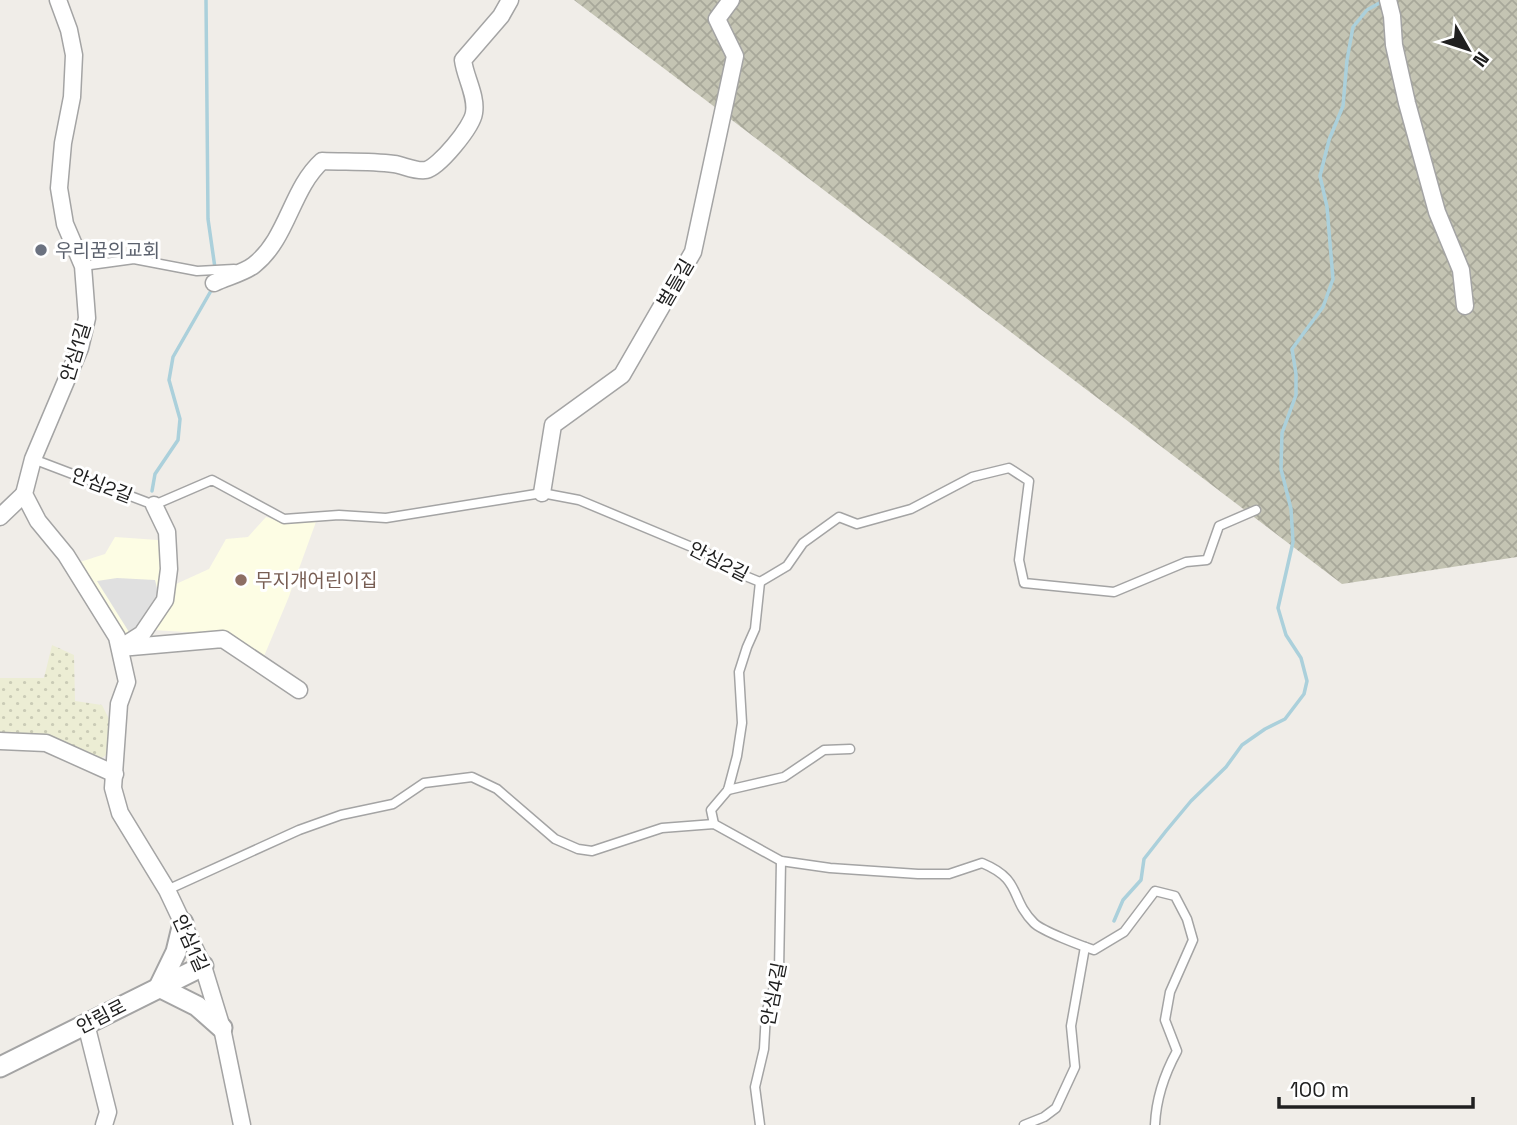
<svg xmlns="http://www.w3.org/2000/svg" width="1517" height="1125" font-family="'Space Grotesk','Noto Sans KR',sans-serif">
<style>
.education{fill:#fdfde4}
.construction{fill:url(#construction-cross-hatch)}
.farmland{fill:url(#farmland-dots)}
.parking{fill:#e0e0e0}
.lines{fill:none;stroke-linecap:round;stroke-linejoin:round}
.stream{stroke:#abd0db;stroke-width:3.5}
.service-casing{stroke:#a4a4a4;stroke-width:11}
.minor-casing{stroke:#a4a4a4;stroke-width:19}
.tertiary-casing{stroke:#a4a4a4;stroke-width:23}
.service{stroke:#fff;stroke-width:8}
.minor{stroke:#fff;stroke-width:16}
.tertiary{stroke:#fff;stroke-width:19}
.worship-dot{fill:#6b7280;stroke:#fff;stroke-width:2.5}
.education-dot{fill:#8d6e63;stroke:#fff;stroke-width:2.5}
.labels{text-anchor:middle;stroke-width:6;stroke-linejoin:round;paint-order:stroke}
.worship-label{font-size:19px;fill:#5b616d;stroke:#fff;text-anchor:start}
.street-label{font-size:19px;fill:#202020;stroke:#fff}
.education-label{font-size:19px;fill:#785e54;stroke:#fff;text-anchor:start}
</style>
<defs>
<pattern id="construction-cross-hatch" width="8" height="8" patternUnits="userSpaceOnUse" patternTransform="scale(1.75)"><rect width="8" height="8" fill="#c4c4b3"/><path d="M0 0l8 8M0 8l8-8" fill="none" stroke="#a8a89a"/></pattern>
<pattern id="farmland-dots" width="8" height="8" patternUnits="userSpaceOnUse" patternTransform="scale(1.75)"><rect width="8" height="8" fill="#ecedd4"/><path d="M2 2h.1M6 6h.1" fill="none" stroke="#cacbb6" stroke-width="1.8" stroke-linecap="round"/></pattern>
</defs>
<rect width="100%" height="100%" fill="#f0ede8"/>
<!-- education -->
<polygon class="education" points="266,517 289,524 317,519 288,599 262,661 218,634 153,630 126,640 106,601 80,562 105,554 115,537 158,540 164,561 165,589 209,569 226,539 248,537"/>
<!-- construction -->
<polygon class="construction" points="574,0 1517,0 1517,557 1342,584"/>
<!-- farmland -->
<polygon class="farmland" points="52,645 74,655 75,701 102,705 111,723 106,755 99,760 0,736 0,678 44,678"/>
<!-- parking -->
<polygon class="parking" points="117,578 155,580 158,592 155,603 144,623 129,632 97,581"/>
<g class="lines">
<!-- stream -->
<g class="stream">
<polyline points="206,0 208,219 215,268"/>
<polyline points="152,491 155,474 178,440 180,419 169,380 173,357 212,289"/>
<polyline points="1114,921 1123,900 1141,880 1144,859 1166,831 1191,801 1226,767 1242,745 1265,729 1285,719 1304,694 1307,681 1301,658 1286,635 1278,608 1293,542 1291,509 1281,469 1282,433 1296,395 1296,374 1292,349 1323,307 1333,279 1327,207 1320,176 1329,140 1343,106 1347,60 1353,27 1367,10 1383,1"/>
</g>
<!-- service casing -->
<g class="service-casing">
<g id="service">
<polyline points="83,266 134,259 197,271 234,269"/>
<polyline points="33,459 154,505 212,480 284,519 339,515 386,518 542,493 579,500 718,558 738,573 760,582 787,566 803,543 839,517 857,524 911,509 972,477 1009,468 1029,481 1019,560 1024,583 1114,592 1186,562 1207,560 1219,526 1256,510"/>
<polyline points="728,790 784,777 824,750 850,749"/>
<polyline points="714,824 711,810 728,790 737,756 742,723 739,672 747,647 755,629 760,582"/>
<path d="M 167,890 L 299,830 L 341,815 L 393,804 L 424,783 L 472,777 L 497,789 L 555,839 L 578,849 L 592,851 L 662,828 L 714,824 L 781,861 L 830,868 L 918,874 L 949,874 L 982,863 C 1023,880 1009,898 1034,923 C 1042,931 1082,946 1094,950 L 1124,932 L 1155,891 L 1175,896 L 1187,919 L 1193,940 L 1170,992 L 1165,1020 L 1177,1051 C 1165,1073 1156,1100 1155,1125"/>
<polyline points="760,1125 755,1087 764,1049 766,1013 779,971 781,861"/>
<polyline points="1024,1125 1044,1117 1056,1108 1075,1067 1071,1026 1085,947"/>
</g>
</g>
<!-- minor casing -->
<g class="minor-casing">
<g id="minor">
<polyline points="58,0 69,30 74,55 72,97 63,143 59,188 65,224 83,266 87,318 80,348 33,459 24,494 38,521 66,555 117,637 127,682 119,704 113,788 120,813 167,890 203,966 222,1028 242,1125"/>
<polyline points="1388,0 1392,16 1394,45 1407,103 1437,212 1461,270 1465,306"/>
<path d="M 214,283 C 226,277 244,273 254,265 C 288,238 291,189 322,161 C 346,162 370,161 394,164 C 403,165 416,172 426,170 C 439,167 472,127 474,113 C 477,96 465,77 463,60 L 501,16 L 510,0"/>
<polyline points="542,493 553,425 622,375 693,252 735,56 717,19 731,0"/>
<polyline points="0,517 24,494"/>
<polyline points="123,646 142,634 165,600 169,569 167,532 154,505"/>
<polyline points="120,648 223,639 299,690"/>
<polyline points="0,741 46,743 115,774"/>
<polyline points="86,1024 108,1112 104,1125"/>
</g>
</g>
<!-- tertiary casing -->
<g class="tertiary-casing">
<g id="tertiary">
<polyline points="183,923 176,952 159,987 197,1006 222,1028"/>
<polyline points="0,1067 203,966"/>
</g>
</g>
<!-- service -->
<use href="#service" class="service"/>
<!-- minor -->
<use href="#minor" class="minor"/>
<!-- tertiary -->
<use href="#tertiary" class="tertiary"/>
</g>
<!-- markers -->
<circle class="worship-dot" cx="41" cy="250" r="7"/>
<circle class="education-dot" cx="241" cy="580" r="7"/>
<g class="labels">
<!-- worship labels -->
<g class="worship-label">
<text x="55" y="257">우리꿈의교회</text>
</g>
<!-- street labels -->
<g class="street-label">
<text transform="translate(675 283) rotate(-60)" y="7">벌들길</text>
<text transform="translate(75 352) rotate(-73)" y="7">안심1길</text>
<text transform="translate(102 485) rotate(21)" y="7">안심2길</text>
<text transform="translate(719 561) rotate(27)" y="7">안심2길</text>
<text transform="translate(191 943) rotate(66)" y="7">안심1길</text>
<text transform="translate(773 994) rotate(-79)" y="7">안심4길</text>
<text transform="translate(101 1016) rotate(-27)" y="7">안림로</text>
</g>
<!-- education labels -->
<g class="education-label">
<text x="255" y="587">무지개어린이집</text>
</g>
</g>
<!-- north arrow -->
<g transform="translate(1468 49) rotate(129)" stroke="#ffffff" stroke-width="5" paint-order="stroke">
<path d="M0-5L12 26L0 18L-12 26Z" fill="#202020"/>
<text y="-10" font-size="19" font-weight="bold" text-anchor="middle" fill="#202020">N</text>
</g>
<!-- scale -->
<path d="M1279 1097v10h194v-10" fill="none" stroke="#202020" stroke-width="3.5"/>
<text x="1290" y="1097" font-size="21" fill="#202020" stroke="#ffffff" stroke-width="5" paint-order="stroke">100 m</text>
</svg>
